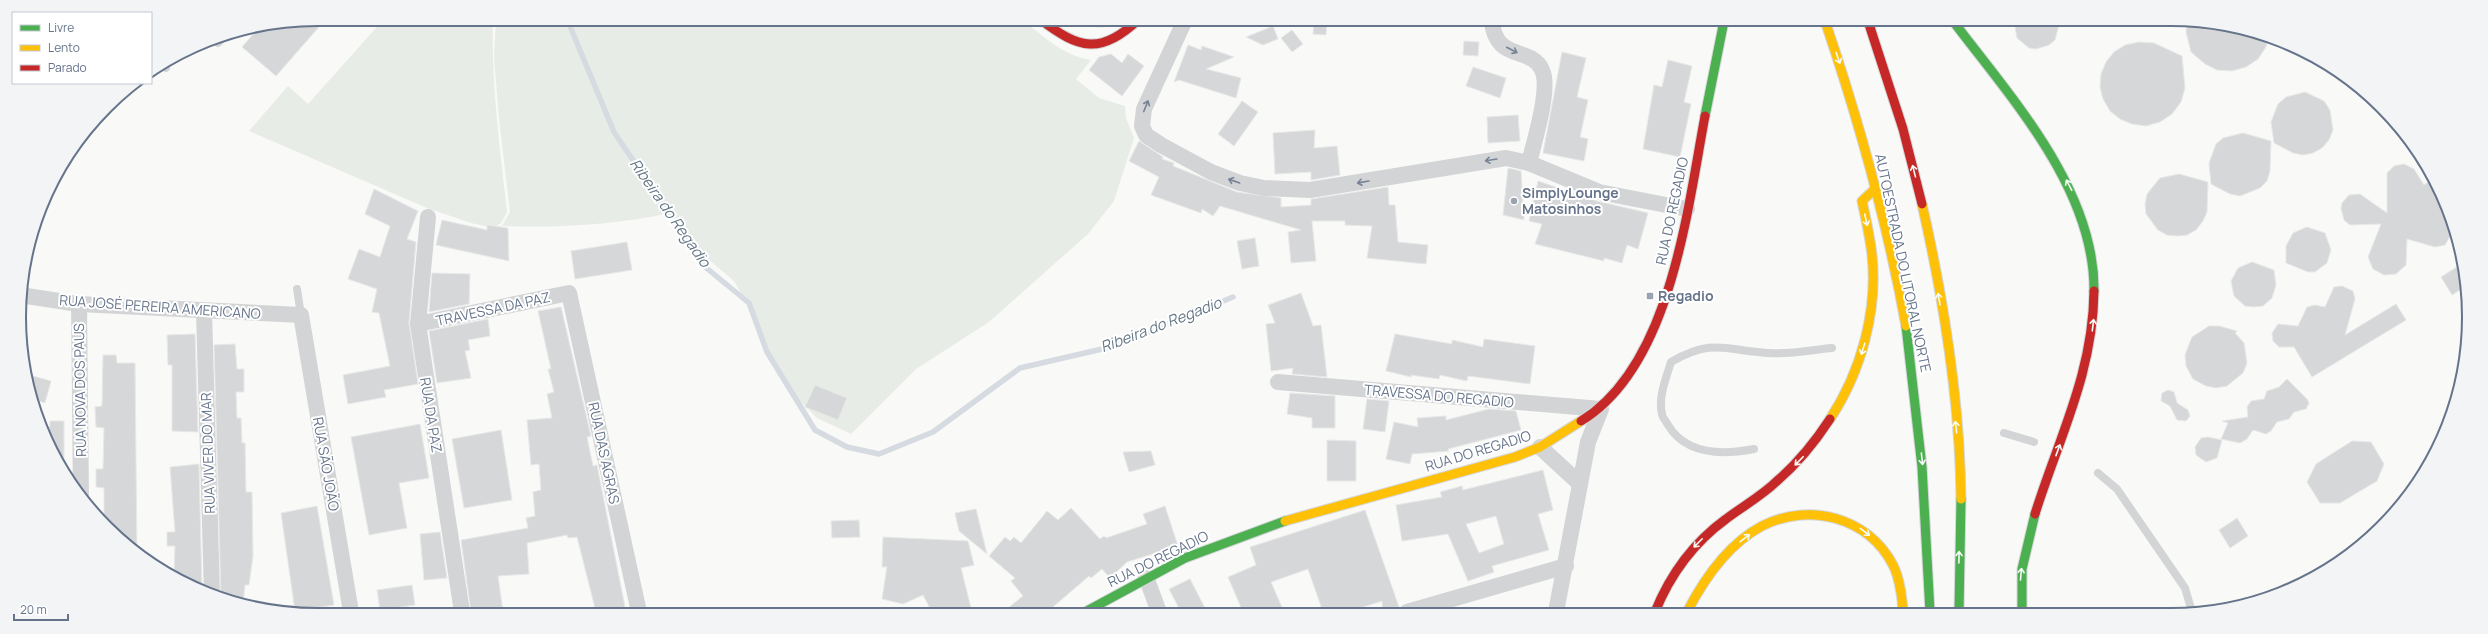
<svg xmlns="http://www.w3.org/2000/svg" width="2488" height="634" font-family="Manrope,sans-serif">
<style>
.green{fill:#e8ece6}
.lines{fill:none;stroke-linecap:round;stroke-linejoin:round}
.stream{stroke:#d5dbe0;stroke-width:5.5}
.building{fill:#d6d7d8;stroke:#e8e8e8;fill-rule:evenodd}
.fast-casing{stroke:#d4d6d8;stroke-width:11}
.slow-casing{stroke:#d4d6d8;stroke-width:11}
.jam-casing{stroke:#d4d6d8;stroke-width:11}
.lane{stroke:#d3d4d5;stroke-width:8}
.street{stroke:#d3d4d5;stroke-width:16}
.fast{stroke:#4caf50;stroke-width:9}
.slow{stroke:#ffc107;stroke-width:9}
.jam{stroke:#c62828;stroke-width:9}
.oneway{stroke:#768296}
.oneway2{stroke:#f6fbf6}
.poi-dot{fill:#99a3b1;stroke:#fff;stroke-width:1.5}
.labels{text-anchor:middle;stroke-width:4;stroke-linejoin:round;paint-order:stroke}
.poi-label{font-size:14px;font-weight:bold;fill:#66748b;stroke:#fff;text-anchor:start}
.street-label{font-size:14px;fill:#66748b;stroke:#fff}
.water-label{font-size:15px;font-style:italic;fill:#637685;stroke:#fff}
.rim{fill:none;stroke:#66748b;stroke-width:2}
</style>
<rect width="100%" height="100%" fill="#f9f9f8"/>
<!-- green -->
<g class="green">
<path d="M 384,19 L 493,19 C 491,84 500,148 507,212 L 501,223 L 493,228 L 471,223 L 427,208 L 249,131 L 288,86 L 308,104 Z"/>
<path d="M 496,19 L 1023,20 C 1044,37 1064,56 1091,60 L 1076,79 L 1099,98 L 1125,106 L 1126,118 L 1134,138 L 1114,201 L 1088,234 L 989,322 L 916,369 L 851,434 L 817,418 L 791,392 L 775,364 L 754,316 L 734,281 L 701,253 L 670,213 C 614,225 559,228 502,226 L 510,212 L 499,119 L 494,57 Z"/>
<path d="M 1075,20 L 1121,20 C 1107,31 1089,29 1075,20 Z"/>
</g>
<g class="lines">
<!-- stream -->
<polyline class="stream" points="567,19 614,132 704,266 749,303 767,352 815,430 847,447 879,454 933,432 1020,368 1115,346 1233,297"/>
</g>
<!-- building -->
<g class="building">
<polygon points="326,19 276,76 242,47 262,24"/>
<polygon points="1314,20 1327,20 1326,35 1313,34"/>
<polygon points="2014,21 2060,21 2055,40 2049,45 2036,49 2029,48 2017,38"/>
<polygon points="2187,22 2210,22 2269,36 2266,47 2258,59 2246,67 2232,71 2217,70 2205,64 2191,52 2186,32"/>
<polygon points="1273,26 1278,39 1263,45 1246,37"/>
<polygon points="1292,30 1303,44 1292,52 1281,38"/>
<polygon points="1464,41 1479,42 1478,56 1463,55"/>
<polygon points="2139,42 2154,43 2182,56 2185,88 2181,102 2172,114 2160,122 2146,126 2132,124 2120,119 2110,111 2103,99 2100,87 2101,74 2106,62 2114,52 2125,45"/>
<polygon points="1188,45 1201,50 1202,46 1234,57 1206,69 1241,78 1236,98 1179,80 1174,82"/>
<polygon points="1562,52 1586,58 1577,97 1588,100 1580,137 1588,139 1584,161 1543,153"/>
<polygon points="1111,54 1122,63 1128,54 1144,66 1122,96 1089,70 1099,57"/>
<polygon points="1668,60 1692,66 1684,102 1691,104 1680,157 1643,149 1654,85 1662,87"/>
<polygon points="1473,67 1506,78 1500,98 1466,86"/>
<polygon points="2305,92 2324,101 2330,110 2333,130 2329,140 2322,148 2313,153 2303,155 2293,153 2274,143 2271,122 2278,104 2286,97"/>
<polygon points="1242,101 1258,112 1234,146 1218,134"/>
<polygon points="1518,115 1520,141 1488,143 1487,117"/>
<polygon points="1315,130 1314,148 1337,146 1340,175 1311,180 1311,172 1275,174 1273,133"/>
<polygon points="2243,133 2271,141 2270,171 2267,181 2260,188 2240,196 2230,194 2211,184 2209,163 2216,144 2223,138"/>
<polygon points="1139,141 1163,157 1162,159 1174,163 1173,166 1237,192 1281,198 1281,207 1311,205 1311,199 1388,187 1389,205 1395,205 1398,242 1428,245 1426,264 1367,258 1372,226 1345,225 1345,221 1312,221 1316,261 1291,263 1288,232 1301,230 1220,206 1213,216 1202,209 1201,213 1151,195 1159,177 1129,161"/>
<polygon points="2404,164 2414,169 2424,185 2434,178 2442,196 2436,200 2450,218 2453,231 2445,245 2435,247 2407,239 2406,265 2396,274 2384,275 2373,269 2368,257 2381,224 2350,225 2344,220 2341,208 2342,203 2349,195 2360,194 2387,213 2387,173 2394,166"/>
<polygon points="1508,168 1521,171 1524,220 1503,215"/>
<polygon points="2179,174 2208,182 2207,212 2203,221 2196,230 2187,235 2177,236 2167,235 2158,230 2146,214 2145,204 2147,194 2160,178"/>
<polygon points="1538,181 1597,201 1648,213 1638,249 1627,245 1622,263 1604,258 1604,261 1535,244 1542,224 1529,221"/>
<polygon points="374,189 418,211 407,239 416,242 409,323 418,384 384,390 386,397 348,404 343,375 390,366 379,313 372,312 377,289 348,279 359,249 380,257 390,226 365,214"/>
<polygon points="442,220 487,230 487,225 508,228 509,261 436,245"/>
<polygon points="2307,227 2325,233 2331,250 2327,263 2315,272 2308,272 2286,263 2286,246 2293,233"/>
<polygon points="1255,238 1259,266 1242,269 1237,241"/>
<polygon points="627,242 632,270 575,279 571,251"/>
<polygon points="2252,262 2274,270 2276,285 2272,298 2263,306 2253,307 2245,306 2234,296 2231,281 2238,268"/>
<polygon points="2463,263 2466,286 2452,295 2441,277"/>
<polygon points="432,273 470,274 469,304 429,312"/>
<polygon points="2342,286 2353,291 2355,299 2345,335 2396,304 2406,320 2312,377 2294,347 2279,347 2273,341 2272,333 2278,324 2298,326 2307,307 2315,305 2325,307 2334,287"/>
<polygon points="1301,293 1313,326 1321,325 1327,377 1292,374 1293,368 1271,371 1266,324 1275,323 1268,305"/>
<polygon points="561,307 591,436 587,437 593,466 597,465 626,612 596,612 577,537 568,538 567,535 527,543 529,574 498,576 503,612 471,612 461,540 528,528 526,518 535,516 533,492 541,490 539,464 531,465 527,420 552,418 547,394 554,392 548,369 551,369 538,311"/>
<polygon points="488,319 490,336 468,340 470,350 465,351 471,378 437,383 429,331"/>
<polygon points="2209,326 2219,326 2237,331 2235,333 2244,343 2247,363 2243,373 2227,386 2216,388 2206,386 2193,379 2186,366 2185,355 2192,337"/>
<polygon points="195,334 198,432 172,431 172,365 168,365 167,335"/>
<polygon points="1395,334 1452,344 1452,340 1483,347 1484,339 1535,346 1530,384 1468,376 1467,381 1440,375 1439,379 1411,375 1411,377 1386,371"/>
<polygon points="235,344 237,369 244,369 244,392 236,392 237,418 241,418 242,443 245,443 246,492 252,492 253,556 249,585 245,585 243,604 221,599 214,345"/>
<polygon points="103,355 116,355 117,363 135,363 137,553 121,541 104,523 104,488 96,487 96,469 103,469 104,428 96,427 95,407 102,406"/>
<polygon points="26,374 51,381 45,403 32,399"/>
<polygon points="2287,379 2307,399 2309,403 2306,409 2294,412 2289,419 2277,422 2271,431 2266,434 2253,430 2247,439 2240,443 2221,439 2228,423 2222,421 2248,417 2247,407 2251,401 2264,399 2267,391 2279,387"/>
<polygon points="815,385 847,398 838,420 805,407"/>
<polygon points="2168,390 2174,392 2177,403 2188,410 2190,416 2186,421 2177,420 2170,406 2161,401 2162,393"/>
<polygon points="1290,393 1335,396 1335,428 1312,428 1312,418 1287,414"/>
<polygon points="1367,399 1389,401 1385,432 1363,429"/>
<polygon points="1489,409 1516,411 1521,430 1448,449 1449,451 1412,454 1410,464 1386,459 1394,422 1418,427 1417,418 1446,416 1446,420"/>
<polygon points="50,421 64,421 64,467 49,440"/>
<polygon points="420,424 429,478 399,483 407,528 369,535 351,437"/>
<polygon points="501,430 512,500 464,508 452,439"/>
<polygon points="2208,437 2222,440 2217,458 2206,462 2196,455 2195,447 2201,438"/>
<polygon points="1327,440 1356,441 1356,481 1327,481"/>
<polygon points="2352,441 2371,442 2384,464 2377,481 2340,503 2320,503 2307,482 2316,464"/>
<polygon points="1151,451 1155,465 1129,472 1123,452"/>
<polygon points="199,464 202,591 174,578 175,546 167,546 167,532 175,532 170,467"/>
<path d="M 1543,470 L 1553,510 L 1538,514 L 1549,550 L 1492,566 L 1494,572 L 1468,581 L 1448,534 L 1402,541 L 1396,505 L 1442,497 L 1440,492 L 1462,486 L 1463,490 ZM 1496,516 L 1504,544 L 1479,553 L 1466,524 Z"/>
<polygon points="317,506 334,605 295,611 281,513"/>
<polygon points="1165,506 1178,546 1127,562 1110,578 1102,569 1091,578 1089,576 1047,612 1003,612 1023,596 1011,581 1015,578 989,556 1005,537 1010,541 1014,537 1021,543 1047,511 1058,520 1071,508 1100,539 1104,536 1106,538 1147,524 1143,514"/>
<polygon points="976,509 987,554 959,531 955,513"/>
<polygon points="1365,510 1399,607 1398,612 1383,612 1382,601 1347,612 1323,612 1308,569 1271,582 1284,612 1243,612 1228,577 1256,565 1250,547"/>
<polygon points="2237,518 2248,536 2230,548 2219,530"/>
<polygon points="859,520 860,537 832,538 831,521"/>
<polygon points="440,532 447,578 424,580 420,534"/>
<polygon points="883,537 968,541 974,565 961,568 972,612 932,612 923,595 903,604 882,599 887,567 882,567"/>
<polygon points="1190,579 1207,612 1181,612 1169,589"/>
<polygon points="412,585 415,605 380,610 377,590"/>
</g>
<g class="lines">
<!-- fast casing -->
<g class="fast-casing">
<g id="fast">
<path d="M 1953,21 C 2011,98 2095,189 2094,291"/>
<polyline points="1705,116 1724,21"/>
<polyline points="1906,326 1922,467 1930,612"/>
<polyline points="1085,612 1185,558 1285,521"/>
<polyline points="1959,612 1961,499"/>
<polyline points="2022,612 2022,569 2035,514"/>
</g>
</g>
<!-- slow casing -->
<g class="slow-casing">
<g id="slow">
<path d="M 1825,21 C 1859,121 1887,222 1906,326"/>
<path d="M 1922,204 C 1944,301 1960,400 1961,499"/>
<path d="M 1830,419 C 1861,372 1878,311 1872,255 C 1870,237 1866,219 1862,201 L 1876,188"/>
<polyline points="1285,521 1515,457 1540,447 1581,421"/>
<path d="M 1687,612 C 1704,579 1728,544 1762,526 C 1809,502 1868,517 1893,565 C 1900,579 1902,596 1903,612"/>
</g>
</g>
<!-- jam casing -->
<g class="jam-casing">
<g id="jam">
<path d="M 1041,20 C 1079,49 1101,55 1138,20"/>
<polyline points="1868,21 1903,129 1922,204"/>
<path d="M 1581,421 C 1671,366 1687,211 1705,116"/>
<path d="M 2035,514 C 2059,437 2093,374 2094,291"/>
<path d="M 1655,612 C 1670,575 1693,543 1726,519 C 1743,506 1762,496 1777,481 C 1798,463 1815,442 1830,419"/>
</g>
</g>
<!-- lane -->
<g class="lane">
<polyline points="218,43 226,35"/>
<polyline points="164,66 166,68"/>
<polyline points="297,289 301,315"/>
<polyline points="2004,433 2034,442"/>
<path d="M 1754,449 C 1723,455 1686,455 1668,425 C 1666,421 1662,417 1662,414 C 1658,397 1666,378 1671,362 C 1713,338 1724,350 1768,353 C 1788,355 1811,350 1832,348"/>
<polyline points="2098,473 2117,489 2185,588 2192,612"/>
</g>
<!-- street -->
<g class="street">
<polyline points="1185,20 1144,109 1142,126 1146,135 1161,145 1211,172 1240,183 1264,188 1310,190 1506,158 1529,163 1599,192 1687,209"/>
<path d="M 1492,21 C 1495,62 1532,46 1542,70 C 1551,88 1534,142 1529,163"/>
<polyline points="428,217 418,324 462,612"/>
<polyline points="20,295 79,304 301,315 351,612"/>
<polyline points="79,304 81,499"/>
<polyline points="204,311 212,595"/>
<polyline points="418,324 569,293 639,612"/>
<polyline points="1278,382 1601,409 1588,442 1556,612"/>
<polyline points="1540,447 1579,483"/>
<polyline points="1146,577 1159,612"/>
<polyline points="1407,612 1566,566"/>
</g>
<!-- fast -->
<use href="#fast" class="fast"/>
<!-- slow -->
<use href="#slow" class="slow"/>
<!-- jam -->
<use href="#jam" class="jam"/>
</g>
<!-- one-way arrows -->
<defs><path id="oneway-shaft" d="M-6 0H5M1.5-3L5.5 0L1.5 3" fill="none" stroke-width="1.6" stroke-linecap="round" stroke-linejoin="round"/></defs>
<g class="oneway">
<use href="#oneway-shaft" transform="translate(1512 50) rotate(27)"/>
<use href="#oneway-shaft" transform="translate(1146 106) rotate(-68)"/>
<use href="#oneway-shaft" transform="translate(1491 160) rotate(171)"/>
<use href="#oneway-shaft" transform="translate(1234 181) rotate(-161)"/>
<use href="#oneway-shaft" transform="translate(1363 182) rotate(170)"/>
</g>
<g class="oneway2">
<use href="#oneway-shaft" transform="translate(1838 58) rotate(71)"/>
<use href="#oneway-shaft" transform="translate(1914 171) rotate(-104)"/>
<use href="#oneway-shaft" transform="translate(2069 185) rotate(-118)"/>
<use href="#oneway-shaft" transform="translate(1866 220) rotate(78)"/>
<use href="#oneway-shaft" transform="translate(1939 299) rotate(-100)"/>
<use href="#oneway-shaft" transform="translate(2093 325) rotate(-83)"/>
<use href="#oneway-shaft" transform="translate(1863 349) rotate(107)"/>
<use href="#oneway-shaft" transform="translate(1956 427) rotate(-96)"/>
<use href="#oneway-shaft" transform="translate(2058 450) rotate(-70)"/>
<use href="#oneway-shaft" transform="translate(1922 459) rotate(84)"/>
<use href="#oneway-shaft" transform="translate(1799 461) rotate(134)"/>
<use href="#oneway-shaft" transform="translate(1865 532) rotate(37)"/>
<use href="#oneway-shaft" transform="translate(1745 538) rotate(-38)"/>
<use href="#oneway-shaft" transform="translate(1698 543) rotate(135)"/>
<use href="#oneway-shaft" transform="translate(1959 557) rotate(-89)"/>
<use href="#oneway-shaft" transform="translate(2021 574) rotate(-85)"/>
</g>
<!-- markers -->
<g class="poi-dot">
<circle cx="1514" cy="201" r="4"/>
<rect x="1646" y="292" width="8" height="8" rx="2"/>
</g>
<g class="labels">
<!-- poi labels -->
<g class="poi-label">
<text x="1522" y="198">SimplyLounge<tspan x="1522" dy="16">Matosinhos</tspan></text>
<text x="1658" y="301">Regadio</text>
</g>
<!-- street labels -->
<g class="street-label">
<text transform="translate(1672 211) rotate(-78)" y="5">RUA DO REGADIO</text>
<text transform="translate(1903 263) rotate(78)" y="5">AUTOESTRADA DO LITORAL NORTE</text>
<text transform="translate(160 307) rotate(4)" y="5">RUA JOSÉ PEREIRA AMERICANO</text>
<text transform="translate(493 309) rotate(-12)" y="5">TRAVESSA DA PAZ</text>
<text transform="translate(80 390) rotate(-91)" y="5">RUA NOVA DOS PAUS</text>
<text transform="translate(1439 396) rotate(5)" y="5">TRAVESSA DO REGADIO</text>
<text transform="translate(431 415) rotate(81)" y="5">RUA DA PAZ</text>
<text transform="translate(1478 451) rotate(-17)" y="5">RUA DO REGADIO</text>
<text transform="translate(208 453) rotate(-92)" y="5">RUA VIVER DO MAR</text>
<text transform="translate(604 453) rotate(78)" y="5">RUA DAS AGRAS</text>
<text transform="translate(326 464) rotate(80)" y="5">RUA SÃO JOÃO</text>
<text transform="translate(1158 559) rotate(-26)" y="5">RUA DO REGADIO</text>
</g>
<!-- water labels -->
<g class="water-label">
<text transform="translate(670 213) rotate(55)" y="5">Ribeira do Regadio</text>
<text transform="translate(1161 325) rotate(-21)" y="5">Ribeira do Regadio</text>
</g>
</g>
<!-- crop -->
<path d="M0 0H2488V634H0ZM317 26H2171A291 291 0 0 1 2462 317V317A291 291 0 0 1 2171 608H317A291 291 0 0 1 26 317V317A291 291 0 0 1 317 26Z" fill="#f3f4f6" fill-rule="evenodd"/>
<path class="rim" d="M317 26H2171A291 291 0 0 1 2462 317V317A291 291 0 0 1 2171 608H317A291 291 0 0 1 26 317V317A291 291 0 0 1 317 26Z"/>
<!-- legend -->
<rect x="12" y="12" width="140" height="72" fill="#ffffff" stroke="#c2c7d1"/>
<rect x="20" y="25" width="20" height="6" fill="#4caf50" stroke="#c2c7d1"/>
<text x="48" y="32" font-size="12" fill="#66748b">Livre</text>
<rect x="20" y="45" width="20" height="6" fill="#ffc107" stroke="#c2c7d1"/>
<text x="48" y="52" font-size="12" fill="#66748b">Lento</text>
<rect x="20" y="65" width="20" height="6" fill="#c62828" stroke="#c2c7d1"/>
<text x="48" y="72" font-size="12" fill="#66748b">Parado</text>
<!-- scale -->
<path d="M14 614v6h54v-6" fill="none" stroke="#66748b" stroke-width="2"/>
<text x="20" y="614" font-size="12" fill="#66748b" stroke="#ffffff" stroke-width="3" paint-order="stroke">20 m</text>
</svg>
